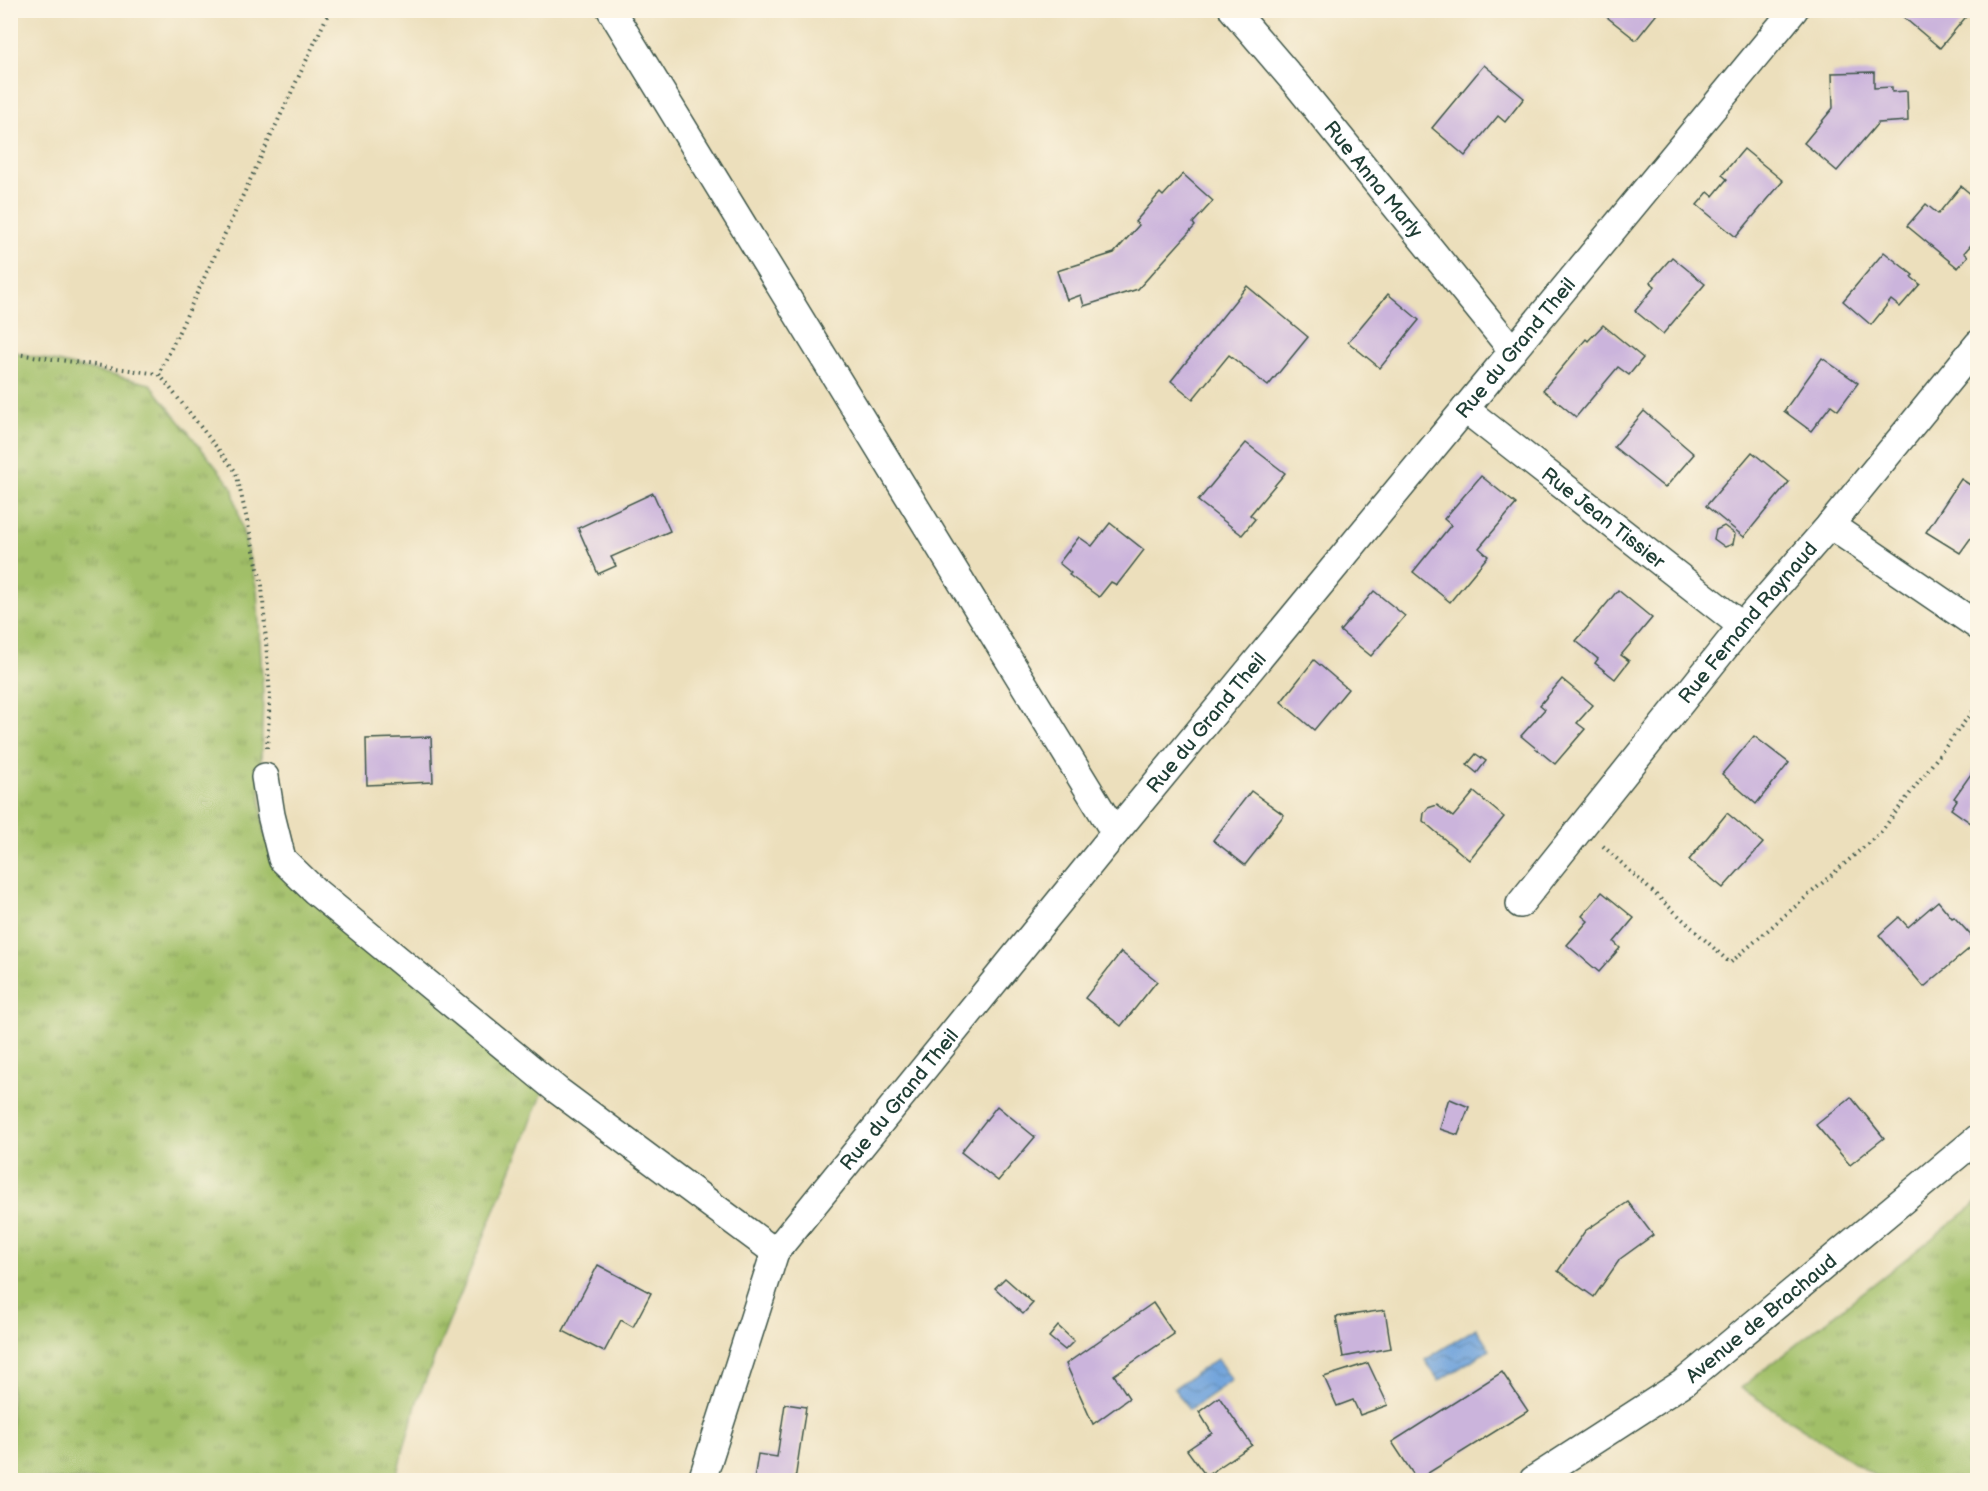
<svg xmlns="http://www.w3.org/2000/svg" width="1988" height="1491" font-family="'Balsamiq Sans',sans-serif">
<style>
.grass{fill:url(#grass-tufts);stroke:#607e4e;stroke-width:1.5}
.water{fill:url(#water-waves);stroke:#477088;stroke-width:1.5}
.building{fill:#cbb4dc}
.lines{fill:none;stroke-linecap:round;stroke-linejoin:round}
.minor-casing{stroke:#3e5548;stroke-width:30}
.path{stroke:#3e5548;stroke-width:4;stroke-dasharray:1.5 4.5;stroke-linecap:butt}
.minor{stroke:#fff;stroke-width:27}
.labels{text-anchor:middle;stroke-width:6;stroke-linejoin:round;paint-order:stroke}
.street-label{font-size:20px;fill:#1f3d34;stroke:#fcf5e5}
</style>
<defs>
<pattern id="grass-tufts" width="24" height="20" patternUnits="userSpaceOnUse" patternTransform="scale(1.5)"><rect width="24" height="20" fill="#a1bf67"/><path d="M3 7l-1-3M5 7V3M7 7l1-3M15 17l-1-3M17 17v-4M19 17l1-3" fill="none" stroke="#839c56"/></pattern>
<pattern id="water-waves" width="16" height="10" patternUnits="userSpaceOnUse" patternTransform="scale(1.5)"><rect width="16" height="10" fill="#6fa3db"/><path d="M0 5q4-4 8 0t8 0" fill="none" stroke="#5b86b2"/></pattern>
</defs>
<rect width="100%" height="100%" fill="#fcf5e5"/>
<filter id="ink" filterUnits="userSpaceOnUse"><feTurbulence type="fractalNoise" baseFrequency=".0167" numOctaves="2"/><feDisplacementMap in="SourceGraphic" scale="12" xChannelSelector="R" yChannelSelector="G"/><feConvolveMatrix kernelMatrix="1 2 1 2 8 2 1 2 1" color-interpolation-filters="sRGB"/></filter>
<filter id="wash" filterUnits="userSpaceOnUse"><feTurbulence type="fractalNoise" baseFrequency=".008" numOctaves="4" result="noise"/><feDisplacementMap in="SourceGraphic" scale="24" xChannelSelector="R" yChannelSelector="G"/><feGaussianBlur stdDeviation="1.35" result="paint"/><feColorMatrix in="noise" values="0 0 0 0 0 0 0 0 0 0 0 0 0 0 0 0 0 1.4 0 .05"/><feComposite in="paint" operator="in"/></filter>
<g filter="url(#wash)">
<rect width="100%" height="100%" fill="#ecdfbc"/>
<!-- grass -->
<g class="grass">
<polygon points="11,351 150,384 232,487 257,590 263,695 260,791 264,834 543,1092 418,1398 395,1480 11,1480"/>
<polygon points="1977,1203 1977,1480 1881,1480 1741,1388"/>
</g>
<!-- water -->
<g class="water">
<polygon points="1476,1328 1490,1349 1439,1381 1425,1360"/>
<polygon points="1217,1359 1232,1380 1189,1410 1174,1388"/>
</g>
<g id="blocks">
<!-- building -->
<g class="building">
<polygon points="1598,10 1660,10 1636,40"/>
<polygon points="1895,10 1969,10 1970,12 1940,48"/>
<polygon points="1484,65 1524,98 1505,122 1498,116 1465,156 1432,128"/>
<polygon points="1874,72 1874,88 1892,87 1892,92 1907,91 1908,121 1878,123 1837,171 1804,143 1833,108 1832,73"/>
<polygon points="1744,149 1783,181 1736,237 1697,205 1708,192 1713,196 1727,179 1722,175"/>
<polygon points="1183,174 1213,201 1193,223 1195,226 1138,289 1084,306 1081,295 1067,300 1057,271 1114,253 1139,225 1135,222 1160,193 1163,196"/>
<polygon points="1961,186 1978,200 1978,237 1964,253 1968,256 1958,268 1907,226 1926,204 1938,214"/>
<polygon points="1884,252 1913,275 1911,277 1920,284 1900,307 1891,300 1871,325 1843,301"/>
<polygon points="1672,257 1705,284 1663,334 1635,311 1655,286 1650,282"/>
<polygon points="1247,286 1308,337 1268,386 1229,355 1193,399 1171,381"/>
<polygon points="1388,294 1419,320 1380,368 1348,342"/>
<polygon points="1603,325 1643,358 1629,375 1618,367 1576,417 1543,390 1586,339 1588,341"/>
<polygon points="1822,358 1858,383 1838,410 1831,405 1811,431 1784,411"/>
<polygon points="1644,411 1694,454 1665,488 1614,447"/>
<polygon points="1246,443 1285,473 1250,515 1255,519 1242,535 1198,501"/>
<polygon points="1752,452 1789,482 1744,537 1706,506"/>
<polygon points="1481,476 1516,504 1479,548 1488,556 1450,602 1413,572 1451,525 1444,519"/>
<polygon points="1961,479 1978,490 1978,528 1960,553 1926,532"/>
<polygon points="653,493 670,531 611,557 616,566 598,574 578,528"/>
<polygon points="1110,523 1144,550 1117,585 1111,582 1099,597 1069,575 1071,573 1059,563 1079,537 1092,546"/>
<polygon points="1724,526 1735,534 1733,544 1725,547 1714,539 1716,530"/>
<polygon points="1618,590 1652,618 1621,655 1629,661 1615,679 1595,663 1598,659 1576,641"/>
<polygon points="1374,591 1405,616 1371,656 1340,631"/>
<polygon points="1314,660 1348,689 1314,730 1281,702"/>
<polygon points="1562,679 1593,705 1577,723 1585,729 1555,764 1521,736 1545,709 1540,705"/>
<polygon points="1754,736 1789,763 1756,804 1722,774"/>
<polygon points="431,737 433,782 367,785 366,739"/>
<polygon points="1476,754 1486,761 1477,773 1467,765"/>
<polygon points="1978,764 1978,828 1951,809 1957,800 1954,798"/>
<polygon points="1251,791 1284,815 1245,865 1213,840"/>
<polygon points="1474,792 1504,817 1469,860 1423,821 1424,813 1428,808 1437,805 1453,817"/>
<polygon points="1727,813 1763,843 1723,888 1689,860"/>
<polygon points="1602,892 1634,918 1614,942 1620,948 1599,972 1567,945 1588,921 1582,916"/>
<polygon points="1938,901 1952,918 1954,917 1977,942 1924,987 1879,935 1899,917 1908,927"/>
<polygon points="1121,952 1157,981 1121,1026 1085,998"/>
<polygon points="1851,1097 1884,1138 1850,1165 1816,1125"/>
<polygon points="1450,1099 1469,1107 1458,1135 1440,1129 1448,1101"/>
<polygon points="997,1106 1035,1137 998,1181 961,1152"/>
<polygon points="1628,1202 1653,1235 1620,1259 1594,1297 1558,1271 1585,1231"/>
<polygon points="598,1265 651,1293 633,1327 621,1320 604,1352 563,1331"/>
<polygon points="1005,1278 1033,1303 1023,1314 995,1288"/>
<polygon points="1153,1303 1174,1334 1114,1375 1129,1398 1093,1424 1066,1364"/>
<polygon points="1385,1310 1391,1348 1343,1357 1336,1317"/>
<polygon points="1058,1326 1074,1341 1065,1350 1049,1337"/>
<polygon points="1368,1363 1388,1405 1360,1415 1353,1400 1337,1406 1324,1377"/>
<polygon points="1502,1372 1528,1411 1417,1480 1392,1442"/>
<polygon points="1219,1397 1252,1445 1206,1476 1187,1450 1212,1433 1199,1412"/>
<polygon points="785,1404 806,1407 795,1480 754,1480 758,1454 777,1457"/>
</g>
</g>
</g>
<g filter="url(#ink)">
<use href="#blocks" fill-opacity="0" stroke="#3e5548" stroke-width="1.5"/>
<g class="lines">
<!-- minor casing -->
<g class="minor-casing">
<g id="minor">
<polyline points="611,10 1115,833"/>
<path id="s1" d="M 1233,10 L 1299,87 L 1513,351"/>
<path id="s2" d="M 1465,409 L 1742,626"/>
<polyline points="1830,525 1978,626"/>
<polyline points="265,777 271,815 282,859 315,891 557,1090 775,1252"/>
<path id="s3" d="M 1520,904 L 1742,626 L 1830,525 L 1978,344"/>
<path id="s4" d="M 702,1480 L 775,1252 L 1115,833 L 1794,10"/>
<path id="s5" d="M 1533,1480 L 1683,1383 L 1978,1138"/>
</g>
</g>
<!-- path -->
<g class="path">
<polyline points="10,353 158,374"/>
<polyline points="267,748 270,697 262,586 236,472 159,374 330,10"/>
<polyline points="1603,846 1730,963 1880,833 1978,704"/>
</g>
<!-- minor -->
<use href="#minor" class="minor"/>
</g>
</g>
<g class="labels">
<!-- street labels -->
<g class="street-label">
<text dy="7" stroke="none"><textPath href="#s1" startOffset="220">Rue Anna Marly</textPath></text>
<text dy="7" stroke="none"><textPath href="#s4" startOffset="1408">Rue du Grand Theil</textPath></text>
<text dy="7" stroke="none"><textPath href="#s2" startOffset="176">Rue Jean Tissier</textPath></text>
<text dy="7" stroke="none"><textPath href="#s3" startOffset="362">Rue Fernand Raynaud</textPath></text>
<text dy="7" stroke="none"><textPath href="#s4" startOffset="922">Rue du Grand Theil</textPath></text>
<text dy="7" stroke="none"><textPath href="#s4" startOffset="436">Rue du Grand Theil</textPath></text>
<text dy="7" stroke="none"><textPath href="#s5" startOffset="280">Avenue de Brachaud</textPath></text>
</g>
</g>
<!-- margin -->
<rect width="1988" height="1491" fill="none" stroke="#fcf5e5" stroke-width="36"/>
</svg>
